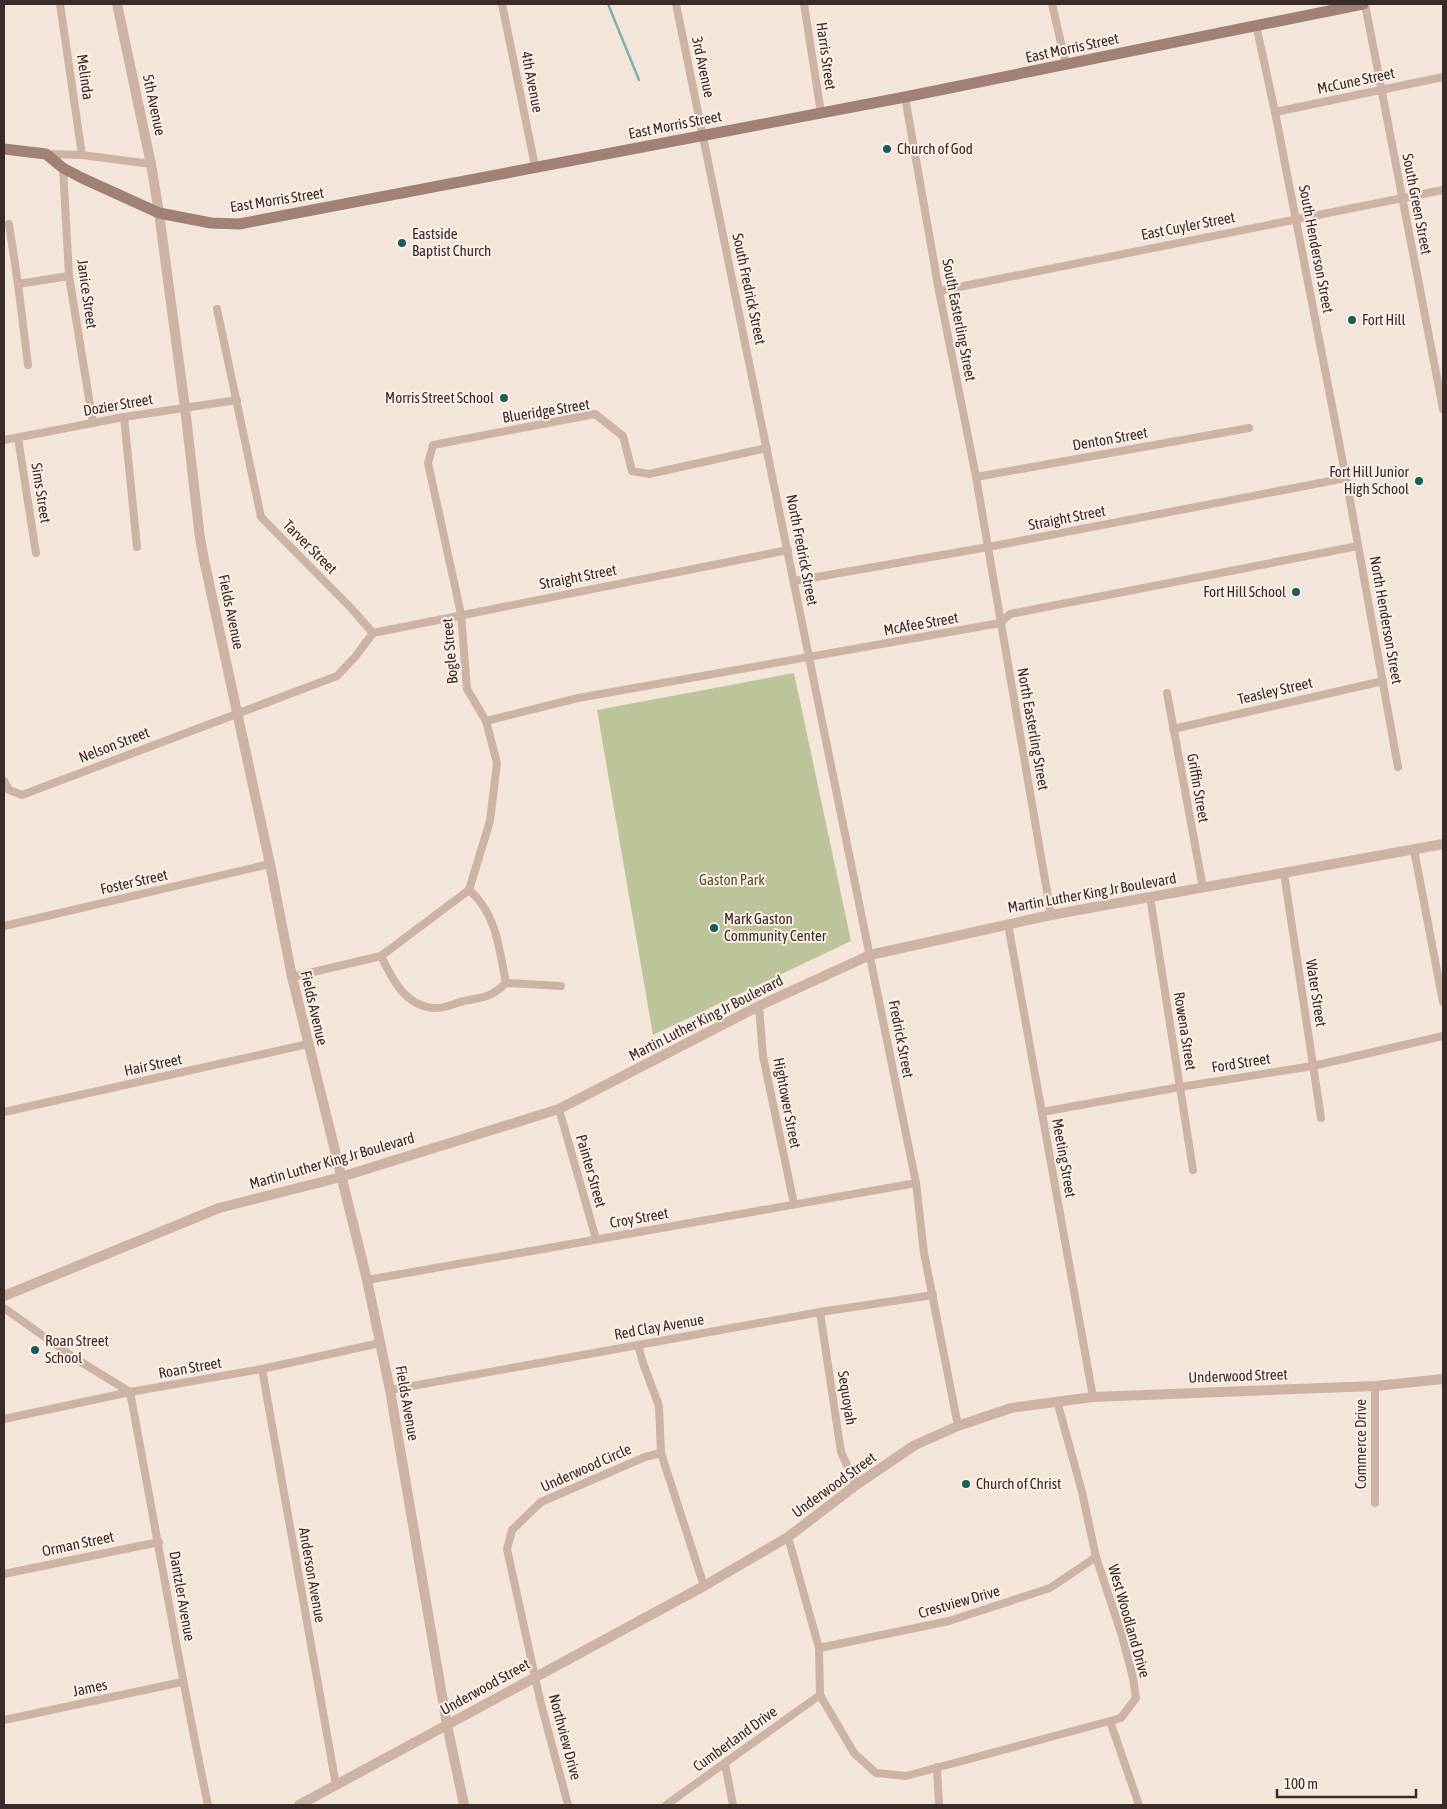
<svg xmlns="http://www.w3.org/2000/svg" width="1447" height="1809" font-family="'Asap Condensed',sans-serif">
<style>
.green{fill:#bcc59a}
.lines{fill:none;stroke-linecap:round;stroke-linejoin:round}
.stream{stroke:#78b4ae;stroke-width:2.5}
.minor{stroke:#cdb2a6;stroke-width:8}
.tertiary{stroke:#cdb2a6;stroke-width:10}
.secondary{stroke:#a18077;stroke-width:11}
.poi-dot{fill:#195e59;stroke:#fbf0e8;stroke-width:2}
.labels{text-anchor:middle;stroke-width:4;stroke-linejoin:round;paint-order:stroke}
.street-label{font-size:15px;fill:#392b28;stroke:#fbf0e8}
.poi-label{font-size:15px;fill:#392b28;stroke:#fbf0e8;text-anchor:start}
.park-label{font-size:15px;fill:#4f5929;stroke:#fbf0e8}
</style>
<rect width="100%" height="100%" fill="#f4e5db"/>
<!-- green -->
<polygon class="green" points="794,673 851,941 653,1035 597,710"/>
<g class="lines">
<!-- stream -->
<polyline class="stream" points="608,4 639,80"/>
<!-- minor -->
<g class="minor">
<polyline points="60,4 82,155"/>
<polyline points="502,4 535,166"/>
<polyline points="676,4 916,1183 924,1253 958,1426"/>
<polyline points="804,4 821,113"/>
<polyline points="1052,4 1066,65"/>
<polyline points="1365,4 1443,409"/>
<polyline points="1256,25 1275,112 1346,478 1398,767"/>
<polyline points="905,97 939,291 976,477 1051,915"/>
<polyline points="1275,112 1443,77"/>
<polyline points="47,154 82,155 151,164"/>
<polyline points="63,168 69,276 93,423"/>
<polyline points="9,224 18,284 28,365"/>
<polyline points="18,284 69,276"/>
<polyline points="939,291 1443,190"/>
<polyline points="124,417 137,547"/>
<polyline points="18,438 36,553"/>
<polyline points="4,440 124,417 237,400"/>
<polyline points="976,477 1249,428"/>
<polyline points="794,581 988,547 1346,478"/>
<polyline points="373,633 788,550"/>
<polyline points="1167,693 1203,888"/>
<polyline points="486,721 578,698 1000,623 1010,614 1358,546"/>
<polyline points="1173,729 1383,681"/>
<polyline points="4,781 9,790 22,795 337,676 355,657 373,633 350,607 261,517 217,309"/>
<polyline points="1414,850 1443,1002"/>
<polyline points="1284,873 1321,1118"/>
<polyline points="469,890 490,821 497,763 486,721 467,689 461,614 428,463 433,445 595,414 623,436 632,471 649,474 767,448"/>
<path d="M 469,890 C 497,914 499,949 506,983"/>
<polyline points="1150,897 1193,1170"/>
<polyline points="1008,924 1093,1397"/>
<polyline points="4,926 270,864"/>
<path d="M 381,956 C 392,979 405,1006 434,1008 C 443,1009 455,1003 464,1001 C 484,997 490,998 506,983"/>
<polyline points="292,977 381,956 469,890"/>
<polyline points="506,983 561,986"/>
<polyline points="759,1006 763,1056 794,1204"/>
<polyline points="559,1109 596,1239"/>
<polyline points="4,1112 308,1044"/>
<polyline points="1042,1112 1180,1087 1313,1066 1443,1036"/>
<polyline points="367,1280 916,1183"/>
<path d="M 4,1308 L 73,1357 L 130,1392 C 156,1529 179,1668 208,1805"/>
<polyline points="820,1312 841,1452 856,1485"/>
<polyline points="638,1345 643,1363 659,1406 661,1453"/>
<polyline points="262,1369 336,1785"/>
<polyline points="1375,1386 1375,1503"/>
<polyline points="390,1390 820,1312 933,1295"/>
<polyline points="4,1419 130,1392 262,1369 380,1343"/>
<polyline points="788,1537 819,1648 820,1695 854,1753 876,1773 906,1776 1121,1718 1136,1698 1133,1678 1122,1636 1096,1557 1082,1492 1057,1401"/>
<polyline points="4,1574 159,1542"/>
<polyline points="819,1648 949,1621 1050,1588 1096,1557"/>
<polyline points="4,1720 182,1682"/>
<polyline points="1110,1721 1139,1805"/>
<polyline points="725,1764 733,1805"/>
<polyline points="937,1767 939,1805"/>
<polyline points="568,1805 541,1704 507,1549 512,1530 541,1502 645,1457 661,1453 704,1586"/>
<polyline points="666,1805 820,1695"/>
</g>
<!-- tertiary -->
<g class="tertiary">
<polyline points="117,4 151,164 159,213 185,408 200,538 204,560 270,864 292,977 367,1280 390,1390 447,1725 464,1805"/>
<polyline points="4,1296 219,1208 341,1177 559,1109 759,1006 870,955 1051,915 1443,844"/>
<polyline points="299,1805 704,1586 788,1537 856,1485 915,1445 958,1426 1011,1408 1093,1397 1375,1386 1443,1379"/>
</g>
<!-- secondary -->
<polyline class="secondary" points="4,149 46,154 63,168 82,178 159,213 211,223 239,224 905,97 1363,4"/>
</g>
<!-- markers -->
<g class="poi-dot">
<circle cx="887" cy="149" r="5"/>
<circle cx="402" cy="243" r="5"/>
<circle cx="1352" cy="320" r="5"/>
<circle cx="504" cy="398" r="5"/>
<circle cx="1419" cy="481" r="5"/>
<circle cx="1296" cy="592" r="5"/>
<circle cx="714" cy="928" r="5"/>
<circle cx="35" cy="1350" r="5"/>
<circle cx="966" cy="1484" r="5"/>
</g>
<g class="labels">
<!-- street labels -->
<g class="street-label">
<text transform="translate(1072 48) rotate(-12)" y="5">East Morris Street</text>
<text transform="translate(826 56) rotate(82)" y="5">Harris Street</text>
<text transform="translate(703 67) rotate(78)" y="5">3rd Avenue</text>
<text transform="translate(85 77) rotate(82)" y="5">Melinda</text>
<text transform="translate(1356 81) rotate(-12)" y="5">McCune Street</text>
<text transform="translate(532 82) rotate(79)" y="5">4th Avenue</text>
<text transform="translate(154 105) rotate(78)" y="5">5th Avenue</text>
<text transform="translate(675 125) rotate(-11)" y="5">East Morris Street</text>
<text transform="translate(277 200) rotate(-9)" y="5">East Morris Street</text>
<text transform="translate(1417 204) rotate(79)" y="5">South Green Street</text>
<text transform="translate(1188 226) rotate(-11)" y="5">East Cuyler Street</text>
<text transform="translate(1316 249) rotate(79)" y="5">South Henderson Street</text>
<text transform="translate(749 289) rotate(78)" y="5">South Fredrick Street</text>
<text transform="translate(87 294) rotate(82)" y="5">Janice Street</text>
<text transform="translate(959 320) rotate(79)" y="5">South Easterling Street</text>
<text transform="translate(118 405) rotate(-10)" y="5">Dozier Street</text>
<text transform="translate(546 411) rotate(-9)" y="5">Blueridge Street</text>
<text transform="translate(1110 439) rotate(-10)" y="5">Denton Street</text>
<text transform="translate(41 493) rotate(81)" y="5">Sims Street</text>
<text transform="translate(1067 518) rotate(-11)" y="5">Straight Street</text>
<text transform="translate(310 547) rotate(45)" y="5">Tarver Street</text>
<text transform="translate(802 550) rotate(79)" y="5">North Fredrick Street</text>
<text transform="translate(578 577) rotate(-11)" y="5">Straight Street</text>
<text transform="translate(231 612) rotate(78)" y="5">Fields Avenue</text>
<text transform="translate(1386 620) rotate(80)" y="5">North Henderson Street</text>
<text transform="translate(921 624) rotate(-10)" y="5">McAfee Street</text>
<text transform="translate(450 651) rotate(-95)" y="5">Bogle Street</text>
<text transform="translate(1275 691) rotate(-13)" y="5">Teasley Street</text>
<text transform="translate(1033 729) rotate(80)" y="5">North Easterling Street</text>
<text transform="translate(114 745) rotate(-21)" y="5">Nelson Street</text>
<text transform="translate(1198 788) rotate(80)" y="5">Griffin Street</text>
<text transform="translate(134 882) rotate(-13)" y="5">Foster Street</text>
<text transform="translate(1092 893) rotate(-10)" y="5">Martin Luther King Jr Boulevard</text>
<text transform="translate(1316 993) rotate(81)" y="5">Water Street</text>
<text transform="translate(314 1008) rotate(77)" y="5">Fields Avenue</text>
<text transform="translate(706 1018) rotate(-27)" y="5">Martin Luther King Jr Boulevard</text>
<text transform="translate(1185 1031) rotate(81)" y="5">Rowena Street</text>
<text transform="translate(901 1039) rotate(79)" y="5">Fredrick Street</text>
<text transform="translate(1241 1063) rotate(-9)" y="5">Ford Street</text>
<text transform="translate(153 1065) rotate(-12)" y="5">Hair Street</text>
<text transform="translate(787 1103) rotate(79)" y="5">Hightower Street</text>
<text transform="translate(1064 1158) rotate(80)" y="5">Meeting Street</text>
<text transform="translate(332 1161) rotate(-16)" y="5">Martin Luther King Jr Boulevard</text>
<text transform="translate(591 1171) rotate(74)" y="5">Painter Street</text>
<text transform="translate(639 1218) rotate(-10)" y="5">Croy Street</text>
<text transform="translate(659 1327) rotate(-10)" y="5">Red Clay Avenue</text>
<text transform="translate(190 1368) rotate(-10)" y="5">Roan Street</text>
<text transform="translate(1238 1376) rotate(-2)" y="5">Underwood Street</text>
<text transform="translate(847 1398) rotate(81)" y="5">Sequoyah</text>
<text transform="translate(407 1403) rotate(80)" y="5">Fields Avenue</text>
<text transform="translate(1361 1444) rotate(-90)" y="5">Commerce Drive</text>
<text transform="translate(586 1468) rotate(-24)" y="5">Underwood Circle</text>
<text transform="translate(834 1485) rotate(-36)" y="5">Underwood Street</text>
<text transform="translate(78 1544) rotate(-12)" y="5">Orman Street</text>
<text transform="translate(312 1575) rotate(80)" y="5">Anderson Avenue</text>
<text transform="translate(182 1596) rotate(80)" y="5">Dantzler Avenue</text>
<text transform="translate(959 1602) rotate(-16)" y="5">Crestview Drive</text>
<text transform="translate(1129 1621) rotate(74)" y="5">West Woodland Drive</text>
<text transform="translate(485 1687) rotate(-29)" y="5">Underwood Street</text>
<text transform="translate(90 1688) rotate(-12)" y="5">James</text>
<text transform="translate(565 1737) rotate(75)" y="5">Northview Drive</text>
<text transform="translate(735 1739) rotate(-36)" y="5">Cumberland Drive</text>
</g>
<!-- poi labels -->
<g class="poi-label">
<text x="897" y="154">Church of God</text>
<text x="412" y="239">Eastside<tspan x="412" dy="17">Baptist Church</tspan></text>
<text x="1362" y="325">Fort Hill</text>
<text x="494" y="403" text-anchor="end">Morris Street School</text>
<text x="1409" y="477" text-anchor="end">Fort Hill Junior<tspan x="1409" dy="17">High School</tspan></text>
<text x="1286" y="597" text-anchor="end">Fort Hill School</text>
<text x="724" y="924">Mark Gaston<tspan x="724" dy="17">Community Center</tspan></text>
<text x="45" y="1346">Roan Street<tspan x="45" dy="17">School</tspan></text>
<text x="976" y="1489">Church of Christ</text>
</g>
<!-- park labels -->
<g class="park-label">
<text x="732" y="885">Gaston Park</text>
</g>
</g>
<!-- border -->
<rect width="1447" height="1809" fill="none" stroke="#392b28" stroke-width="10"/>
<!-- scale -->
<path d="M1277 1789v8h139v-8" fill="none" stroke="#392b28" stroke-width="2.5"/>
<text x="1284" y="1789" font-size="15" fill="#392b28" stroke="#fbf0e8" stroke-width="4" paint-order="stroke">100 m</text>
</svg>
